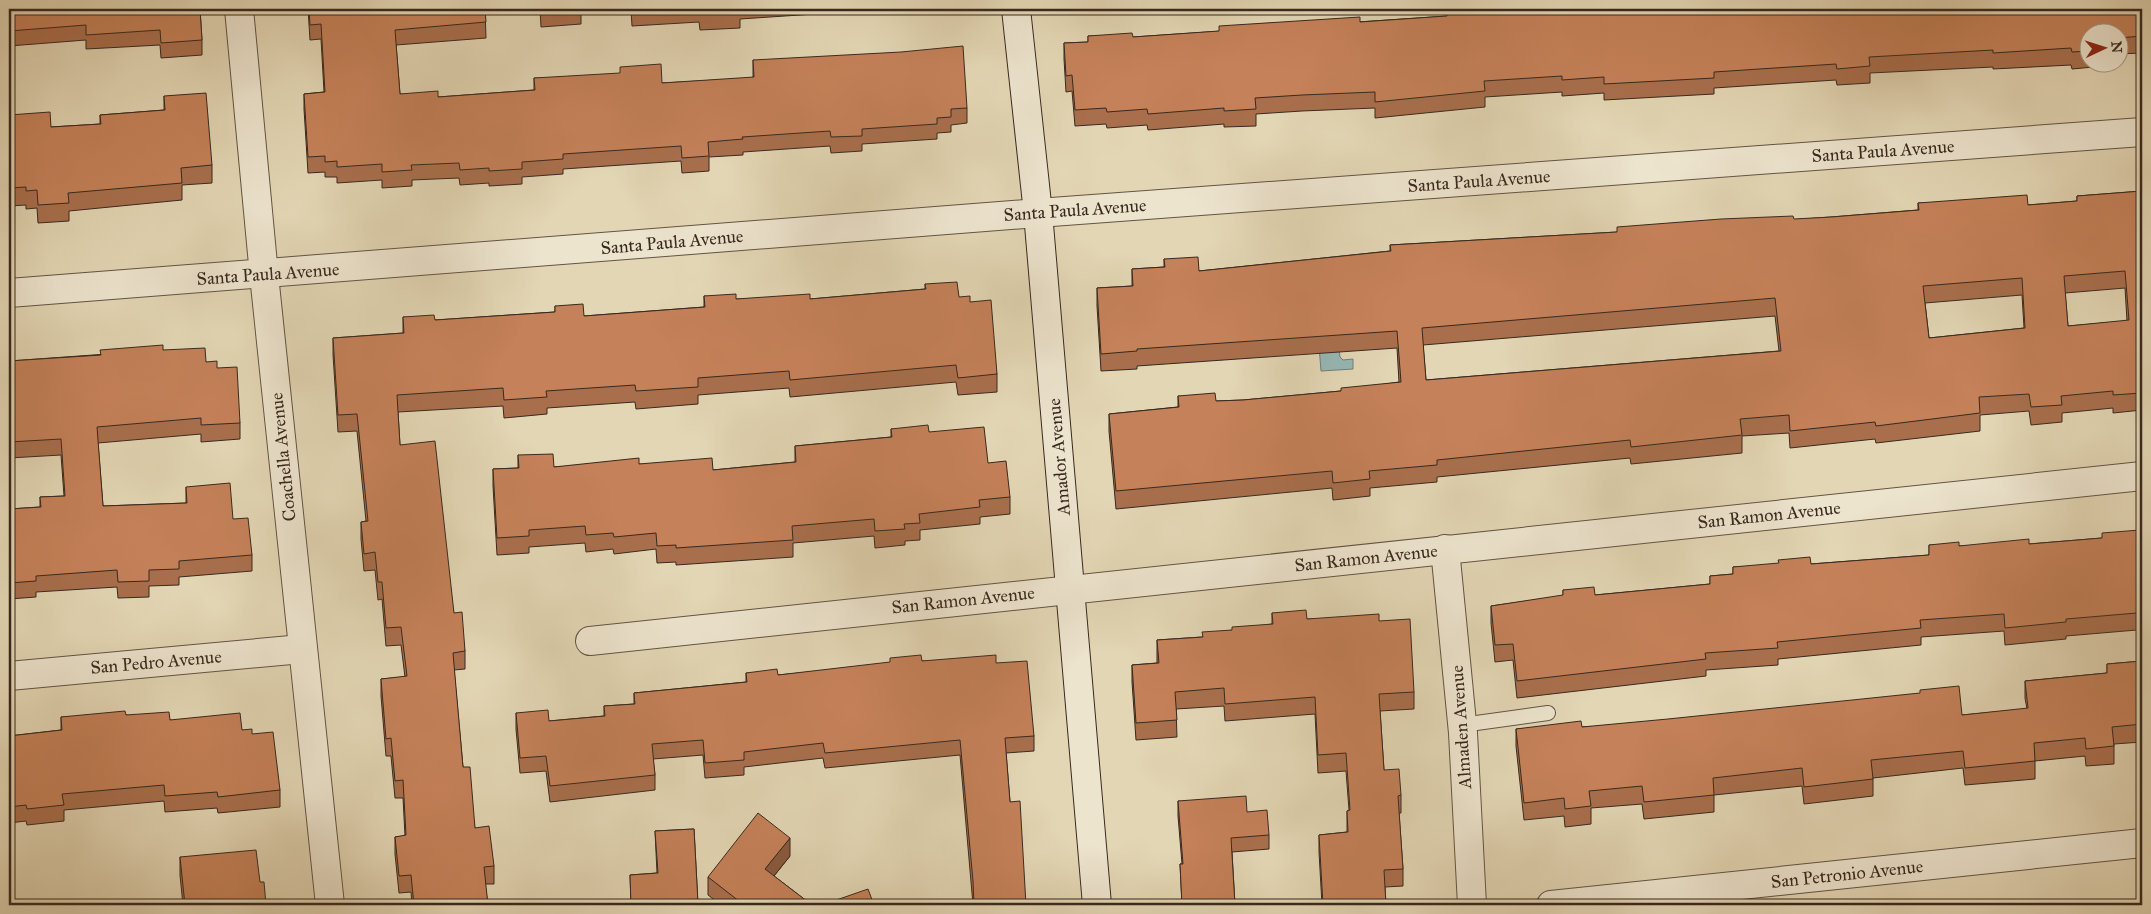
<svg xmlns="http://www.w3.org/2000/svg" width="2151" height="914" font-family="'IM FELL Great Primer',serif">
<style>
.water{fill:#97b7b5;stroke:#717e79}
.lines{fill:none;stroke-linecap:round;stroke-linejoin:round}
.lane-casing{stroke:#635444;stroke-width:16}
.street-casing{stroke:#635444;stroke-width:30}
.secondary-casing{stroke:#38291f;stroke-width:30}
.lane{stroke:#ede4ce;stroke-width:14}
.street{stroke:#ede4ce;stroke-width:28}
.secondary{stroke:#ede4ce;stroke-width:28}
.wall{fill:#a96f4d;stroke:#38291f;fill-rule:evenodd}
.shaded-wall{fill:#8a5a3e;stroke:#38291f}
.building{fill:#c58159;stroke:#38291f;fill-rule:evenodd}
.labels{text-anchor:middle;stroke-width:4.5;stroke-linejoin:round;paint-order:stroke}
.street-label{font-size:18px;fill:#38291f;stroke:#ede4ce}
</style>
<rect width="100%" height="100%" fill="#e3d6b4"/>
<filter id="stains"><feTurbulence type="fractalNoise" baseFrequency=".004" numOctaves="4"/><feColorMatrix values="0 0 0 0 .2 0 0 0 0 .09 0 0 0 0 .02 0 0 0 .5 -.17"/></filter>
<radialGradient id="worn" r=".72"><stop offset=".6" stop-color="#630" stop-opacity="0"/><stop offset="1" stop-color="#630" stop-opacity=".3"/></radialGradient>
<!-- water -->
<polygon class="water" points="1337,331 1340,357 1343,360 1353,359 1353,369 1321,371 1318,333"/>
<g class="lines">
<!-- lane casing -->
<g class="lane-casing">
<polyline id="lane" points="1462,725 1548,713"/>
</g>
<!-- street casing -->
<g class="street-casing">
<g id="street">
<polyline points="239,9 264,275 330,905"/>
<polyline points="9,293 1038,213 2142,132"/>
<polyline points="1445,549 1463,733 1472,905"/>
<polyline points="590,641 2142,476"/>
<polyline points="9,676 302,649"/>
<polyline points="1551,905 2142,843"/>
</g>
</g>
<!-- secondary casing -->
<g class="secondary-casing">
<polyline id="secondary" points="1016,9 1038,213 1097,905"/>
</g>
<!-- lane -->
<use href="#lane" class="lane"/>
<!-- street -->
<use href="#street" class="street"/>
<!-- secondary -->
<use href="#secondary" class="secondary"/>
</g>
<!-- wall -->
<g class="wall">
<polygon points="9,9 200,9 202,40 202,55 161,58 160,45 86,49 86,40 9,46"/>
<polygon points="308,9 485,9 486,38 396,45 400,94 438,97 534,90 534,78 662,83 753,78 753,60 967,108 967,123 951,125 951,132 937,133 937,139 862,144 862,151 831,153 830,146 743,152 743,155 709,157 709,171 682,173 681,161 563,169 563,174 522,177 522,184 489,186 489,183 460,185 459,178 412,180 412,186 382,188 382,180 337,183 337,177 325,177 325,172 308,173 304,109 304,94 324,92 321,39 310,40"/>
<polygon points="540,9 815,9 815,14 740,19 740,28 700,30 699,22 632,26 631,10 581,14 581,24 541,27"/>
<polygon points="2142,9 2142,53 2118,54 2118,32 2088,32 2088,62 2104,62 2104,66 2072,69 2071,65 1993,69 1993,67 1870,73 1870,83 1837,85 1836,80 1714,88 1714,94 1604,100 1604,93 1562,96 1562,92 1485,97 1485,107 1375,118 1375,108 1302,111 1256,114 1256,126 1224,127 1224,124 1148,130 1147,125 1107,128 1106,124 1075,126 1072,91 1066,92 1064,59 1064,43 1088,42 1088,36 1133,37 1447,16"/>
<polygon points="164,96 212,165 212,183 182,185 182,200 69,211 69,221 38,223 37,208 26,209 26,205 9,206 9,115 51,127 100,124 100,115 164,110"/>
<path d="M 2142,191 L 2142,410 L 2113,413 L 2113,408 L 2062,413 L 2062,422 L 2031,425 L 2029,411 L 1980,415 L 1980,431 L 1876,443 L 1875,439 L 1790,448 L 1789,433 L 1742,436 L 1742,453 L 1631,464 L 1630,458 L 1437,477 L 1437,482 L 1370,488 L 1370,496 L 1333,500 L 1332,488 L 1116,509 L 1109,431 L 1109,414 L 1178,407 L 1178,396 L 1216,401 L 1243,400 L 1341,391 L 1399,382 L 1397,348 L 1137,366 L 1137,369 L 1101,371 L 1097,306 L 1097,288 L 1132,286 L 1132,269 L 1164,267 L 1164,259 L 1199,271 L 1390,251 L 1390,245 L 1617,232 L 1831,217 L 1918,210 L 1918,203 L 2028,205 L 2077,201 L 2077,196 ZM 2125,288 L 2127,321 L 2068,326 L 2065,293 ZM 2022,295 L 2024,328 L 1929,338 L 1925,303 ZM 1775,316 L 1779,351 L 1426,380 L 1423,345 Z"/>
<polygon points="925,284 970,302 997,374 997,392 958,395 956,382 790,397 789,388 698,395 698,404 636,409 635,402 547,408 547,414 504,418 503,406 398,412 400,445 454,613 465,651 465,669 454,670 463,767 475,828 494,866 494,884 485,884 488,905 412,905 411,892 399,893 395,854 395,837 405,836 403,798 395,798 391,756 386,756 381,696 381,679 405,677 401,645 386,646 382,599 378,600 375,570 364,571 361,539 361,522 366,521 357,431 338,432 333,355 333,338 403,333 403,317 435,320 555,312 555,306 584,316 704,307 704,296 736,299 810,299 925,289"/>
<polygon points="163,350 206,362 217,368 240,423 240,439 201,442 201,434 98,443 103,506 186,503 186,487 233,519 252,555 252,571 179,577 179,585 149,586 149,597 118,598 117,587 36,592 36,597 9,599 9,509 40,507 40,497 64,496 61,455 9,458 9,361"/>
<polygon points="891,429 929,432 988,463 1010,497 1010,514 980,517 980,524 920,530 920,540 905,541 905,545 875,548 874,536 793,543 793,557 676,565 676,562 657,563 656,549 614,554 613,549 586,552 585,543 529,547 529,553 497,555 493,486 493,469 518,468 518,455 554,467 639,464 713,470 795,462 795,446 891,437"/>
<polygon points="2142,527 2142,621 2137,621 2137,630 2066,636 2066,639 2005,645 2004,631 1921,637 1921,645 1778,659 1778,665 1706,670 1706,676 1517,698 1513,660 1495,662 1491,623 1491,606 1563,596 1563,590 1595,595 1710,584 1710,576 1733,574 1733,567 1811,564 1929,555 1929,545 1959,546 2029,544 2102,538 2139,530"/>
<polygon points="1272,613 1307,619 1379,621 1414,692 1414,709 1380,711 1384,770 1401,795 1401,813 1399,813 1403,869 1403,886 1385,887 1386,905 1322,905 1319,852 1319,835 1347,832 1347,811 1349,810 1346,771 1318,773 1315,714 1225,721 1224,706 1176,709 1177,737 1136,740 1132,682 1132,665 1157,663 1157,640 1202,637 1232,630 1272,624"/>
<polygon points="922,661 996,663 1034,736 1034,751 1006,753 1010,802 1026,905 973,905 960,755 825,768 823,758 744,767 744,775 705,778 703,755 653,759 655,775 655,790 550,802 546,771 520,773 516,729 516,713 549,721 604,716 604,706 634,704 634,693 746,682 746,673 778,675"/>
<polygon points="2142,661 2142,742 2114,744 2114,764 2086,766 2085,756 2035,761 2035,779 1965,785 1963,768 1873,778 1873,796 1804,804 1802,786 1714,795 1714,812 1644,819 1642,804 1591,808 1591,824 1565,827 1564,816 1524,820 1516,746 1516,729 1962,715 2027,709 2025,698 2025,681 2107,673 2107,664"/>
<polygon points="126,715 170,720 242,730 252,734 280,790 280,807 218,813 217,808 165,812 164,801 64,810 64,821 27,825 26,821 9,823 9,736 61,730 61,717"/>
<polygon points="1178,801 1247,812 1269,835 1269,849 1232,852 1235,905 1182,905 1180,864 1182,864 1178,816"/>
<polygon points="694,829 698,905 631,905 630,875 657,873 655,831"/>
<polygon points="790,856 774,876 812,905 721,905 708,895 708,877"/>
<polygon points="180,857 260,882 266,905 183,905 180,875"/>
</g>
<!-- shaded-wall -->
<polygon class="shaded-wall" points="790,838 790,856 765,887 765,869"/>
<!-- building -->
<g class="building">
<polygon points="9,9 200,9 202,40 161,43 160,30 86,35 86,25 9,31"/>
<polygon points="309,9 485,9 486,22 395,30 400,94 438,91 438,97 535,90 534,78 620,73 620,67 661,64 662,83 754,77 753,60 901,52 963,46 967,108 951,109 951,117 937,118 937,124 862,129 862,136 831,137 830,131 742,137 743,139 708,142 709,156 682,158 681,146 563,154 563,159 522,162 522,169 489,171 489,168 460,170 459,163 411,165 412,170 382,172 382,164 337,167 337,161 325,162 325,156 308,157 304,94 325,92 321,24 310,25"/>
<polygon points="541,9 581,9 541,11"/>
<polygon points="632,9 668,9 632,11"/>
<polygon points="699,9 740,9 740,12 700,14"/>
<polygon points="1481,9 2142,9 2142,36 2118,38 2118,32 2088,32 2088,51 2072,52 2071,48 1993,53 1993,50 1869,57 1870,66 1837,69 1836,64 1714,72 1714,78 1604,84 1604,77 1562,80 1562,76 1484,81 1485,91 1375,102 1375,92 1302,95 1255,98 1256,109 1224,111 1224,108 1148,114 1147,109 1107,112 1106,108 1075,110 1072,75 1066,76 1064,43 1088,42 1088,36 1132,33 1133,37 1219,31 1219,26 1360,17 1360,22 1447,16 1447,12"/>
<polygon points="206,93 212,165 181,168 182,183 68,193 69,203 38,205 37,190 26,191 26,187 9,188 9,115 50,112 51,127 101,124 100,115 165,110 164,96"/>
<path d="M 2142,191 L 2142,393 L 2113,395 L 2113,391 L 2061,396 L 2062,405 L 2031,407 L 2029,394 L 1979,397 L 1980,413 L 1876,426 L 1875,422 L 1790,431 L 1789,415 L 1740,419 L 1742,435 L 1631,447 L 1630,440 L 1437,460 L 1437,465 L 1369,471 L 1370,479 L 1333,483 L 1332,471 L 1116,491 L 1109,414 L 1179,407 L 1178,396 L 1215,393 L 1216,401 L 1243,400 L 1341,391 L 1341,388 L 1401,382 L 1397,331 L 1137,349 L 1137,351 L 1101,354 L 1097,288 L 1133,286 L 1132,269 L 1165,267 L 1164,259 L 1198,257 L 1199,271 L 1391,251 L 1390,245 L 1617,232 L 1617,227 L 1721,219 L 1793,216 L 1794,219 L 1831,217 L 1919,210 L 1918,203 L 2027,195 L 2028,205 L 2077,201 L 2077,196 ZM 2125,271 L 2129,320 L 2068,326 L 2064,276 ZM 2022,278 L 2025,328 L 1929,338 L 1923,286 ZM 1775,298 L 1781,351 L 1426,380 L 1422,328 Z"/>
<polygon points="957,282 959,297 970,296 970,302 991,300 997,374 958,378 956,365 790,380 789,371 698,378 698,387 636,391 635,385 546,391 547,397 504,400 503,388 397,395 400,445 435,441 454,613 462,612 465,651 453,653 463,767 470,767 475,828 489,826 494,866 484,867 488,905 414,905 411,875 399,876 395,837 406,835 403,780 395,781 391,738 386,739 381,679 407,676 401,627 386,628 382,582 378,582 375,552 364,554 361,522 368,521 357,414 338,415 333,338 404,333 403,317 434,315 435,320 555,312 555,306 583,304 584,316 705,307 704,296 736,294 736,299 810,294 810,299 926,289 925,284"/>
<polygon points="163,345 163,350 205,348 206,362 217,361 217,368 237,367 240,423 201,425 201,418 97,427 103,506 187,503 186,487 230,483 233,519 248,518 252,555 179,561 179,569 149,570 149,581 118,582 117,570 36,576 36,581 9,583 9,509 41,507 40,497 65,496 61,439 9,442 9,361 101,355 100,350"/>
<polygon points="928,425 929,432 984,427 988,463 1006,461 1010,497 979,500 980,507 919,514 920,523 904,524 905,529 875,531 874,519 792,526 793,540 676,548 676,545 657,546 656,533 614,537 613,533 586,535 585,526 529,530 529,536 497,538 493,469 519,468 518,455 553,454 554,467 639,458 639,464 712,458 713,470 796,462 795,446 892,437 891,429"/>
<polygon points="2139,527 2142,527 2142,604 2137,605 2137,613 2066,619 2066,622 2005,628 2004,614 1920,620 1921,628 1777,642 1778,648 1705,653 1706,659 1517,681 1513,644 1495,645 1491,606 1563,595 1563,590 1594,587 1595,595 1710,584 1710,576 1733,574 1733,567 1779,563 1778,560 1810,557 1811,564 1929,555 1929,545 1959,542 1959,546 2029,539 2029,544 2102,538 2102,533 2140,530"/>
<polygon points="1306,610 1307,619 1379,614 1379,621 1410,619 1414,692 1379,694 1384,770 1399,769 1401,795 1398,796 1403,869 1384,870 1386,905 1323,905 1319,835 1348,832 1347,811 1350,810 1346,753 1318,755 1315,697 1225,704 1224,688 1175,692 1177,720 1136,723 1132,665 1159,663 1157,640 1203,637 1202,632 1232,630 1232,627 1273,624 1272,613"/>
<polygon points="921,655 922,661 996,655 996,663 1027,661 1034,736 1005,738 1010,802 1020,801 1026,905 974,905 973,881 960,740 825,753 823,743 744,752 744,760 705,763 703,740 652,744 655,775 550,786 546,756 520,758 516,713 548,710 549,721 605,716 604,706 635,704 634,693 747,682 746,673 777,669 778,675 890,662 890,658"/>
<polygon points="2142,661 2142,724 2112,727 2114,746 2086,749 2085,738 2034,743 2035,761 1965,768 1963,751 1871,760 1873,779 1804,787 1802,768 1713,778 1714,795 1644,802 1642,786 1589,791 1591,806 1565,809 1564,798 1524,803 1516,729 1581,721 1582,727 1668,719 1920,693 1920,690 1959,686 1962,715 2028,708 2025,681 2107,673 2107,664"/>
<polygon points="125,711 126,715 169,712 170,720 240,713 242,730 252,729 252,734 273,732 280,790 218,797 217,792 165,796 164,785 62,794 64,805 27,809 26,805 9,807 9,736 62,730 61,717"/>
<polygon points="1246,796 1247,812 1267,810 1269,835 1231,838 1235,905 1182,905 1180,864 1183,864 1178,801"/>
<polygon points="758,813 790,838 765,869 812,905 744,905 708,877"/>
<polygon points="694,829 698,903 657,905 631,905 630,875 658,873 655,831"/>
<polygon points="256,850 260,882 264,882 266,905 185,905 180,857"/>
<polygon points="868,889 874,905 822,905"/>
</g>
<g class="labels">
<!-- street labels -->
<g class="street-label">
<text transform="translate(1883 151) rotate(-4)" y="6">Santa Paula Avenue</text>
<text transform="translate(1479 181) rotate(-4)" y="6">Santa Paula Avenue</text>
<text transform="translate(1075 210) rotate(-4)" y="6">Santa Paula Avenue</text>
<text transform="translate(672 242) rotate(-5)" y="6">Santa Paula Avenue</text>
<text transform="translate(268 274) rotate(-4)" y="6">Santa Paula Avenue</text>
<text transform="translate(283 457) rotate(-96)" y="6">Coachella Avenue</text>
<text transform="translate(1059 457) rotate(-95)" y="6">Amador Avenue</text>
<text transform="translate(1769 515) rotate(-6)" y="6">San Ramon Avenue</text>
<text transform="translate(1366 558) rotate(-6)" y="6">San Ramon Avenue</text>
<text transform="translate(963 600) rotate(-6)" y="6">San Ramon Avenue</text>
<text transform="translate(156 662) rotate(-5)" y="6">San Pedro Avenue</text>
<text transform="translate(1461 727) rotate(-94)" y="6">Almaden Avenue</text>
<text transform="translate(1847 874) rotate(-6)" y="6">San Petronio Avenue</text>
</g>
</g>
<!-- margin -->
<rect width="2151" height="914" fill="none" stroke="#e3d6b4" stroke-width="30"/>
<rect x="10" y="10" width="2131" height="894" fill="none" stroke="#38291f" stroke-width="2.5"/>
<rect x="15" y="15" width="2121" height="884" fill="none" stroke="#38291f"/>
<!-- north arrow -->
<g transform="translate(2104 48) rotate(86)"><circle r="24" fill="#ede4ce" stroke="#a59988"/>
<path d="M0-4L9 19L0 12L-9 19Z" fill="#8f2418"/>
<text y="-8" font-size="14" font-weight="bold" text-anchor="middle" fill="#38291f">N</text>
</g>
<rect width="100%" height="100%" filter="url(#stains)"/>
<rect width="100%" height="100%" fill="url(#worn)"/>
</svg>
